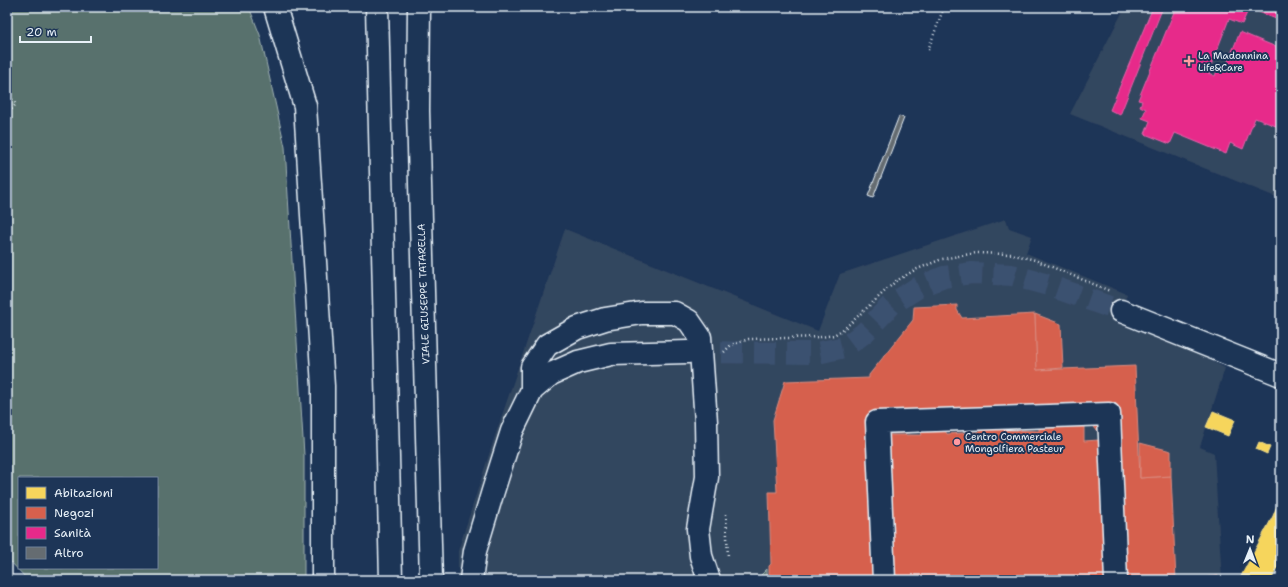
<svg xmlns="http://www.w3.org/2000/svg" width="1288" height="587" font-family="'Shantell Sans',sans-serif">
<style>
.built{fill:#33465f}
.green{fill:#58716d;stroke:#a0b1b2;fill-rule:evenodd}
.homes{fill:#f6d55c;stroke:#f2dd8b}
.shops{fill:#d6604d;stroke:#db8c80;fill-rule:evenodd}
.health{fill:#e7298a;stroke:#e765ab}
.building{fill:#656c71;stroke:#e8f1f8}
.lines{fill:none;stroke-linecap:round;stroke-linejoin:round}
.minor-tunnel{stroke:#3b516f;stroke-width:22;stroke-dasharray:22 11;stroke-linecap:butt}
.minor-casing{stroke:#e8f1f8;stroke-width:25}
.major-casing{stroke:#e8f1f8;stroke-width:25}
.path{stroke:#e8f1f8;stroke-width:2.5;stroke-dasharray:1 3;stroke-linecap:butt}
.minor{stroke:#1d3557;stroke-width:22}
.major{stroke:#1d3557;stroke-width:22}
.poi-dot{fill:#ff9aa2;stroke:#1d3557;stroke-width:1.5}
.labels{text-anchor:middle;stroke-width:4;stroke-linejoin:round;paint-order:stroke}
.poi-label{font-size:10px;fill:#e8f1f8;stroke:#1d3557;text-anchor:start}
.street-label{font-size:10px;fill:#e8f1f8;stroke:#1d3557}
</style>
<rect width="100%" height="100%" fill="#1d3557"/>
<filter id="ink" filterUnits="userSpaceOnUse"><feTurbulence type="fractalNoise" baseFrequency=".025" numOctaves="2"/><feDisplacementMap in="SourceGraphic" scale="8" xChannelSelector="R" yChannelSelector="G"/><feConvolveMatrix kernelMatrix="1 2 1 2 8 2 1 2 1" color-interpolation-filters="sRGB"/></filter>
<g filter="url(#ink)">
<!-- built -->
<g class="built">
<polygon points="1125,7 1281,7 1281,199 1070,114"/>
<polygon points="1006,219 1009,228 1032,236 1026,253 1127,294 1117,323 1203,356 1225,368 1200,447 1214,453 1222,580 458,580 458,551 494,439 565,229 818,331 840,274"/>
</g>
<!-- green -->
<g class="green">
<path d="M 7,7 L 249,7 L 260,35 L 285,147 L 304,455 L 304,580 L 28,580 L 7,558 ZM 19,478 L 157,478 L 157,568 L 19,568 Z"/>
<polygon points="767,569 767,580 756,580"/>
</g>
<!-- homes -->
<g class="homes">
<polygon points="1213,411 1235,420 1228,436 1206,427"/>
<polygon points="1259,442 1270,447 1267,454 1256,449"/>
<polygon points="1281,496 1281,519 1273,516"/>
<polygon points="1273,516 1281,519 1281,562 1271,580 1239,580"/>
</g>
<!-- shops -->
<g class="shops">
<path d="M 957,305 L 957,310 L 962,318 L 1035,314 L 1037,370 L 1135,366 L 1140,478 L 1171,476 L 1176,580 L 769,580 L 769,566 L 771,564 L 769,492 L 777,492 L 773,420 L 785,381 L 869,378 L 869,375 L 913,320 L 914,307 ZM 1084,425 L 1090,425 L 1095,428 L 1098,432 L 1099,440 L 1084,441 ZM 1039,427 L 1039,431 L 1004,430 L 1004,428 ZM 979,429 L 980,432 L 947,434 L 945,431 ZM 921,432 L 922,435 L 888,435 L 888,434 Z"/>
<polygon points="1035,314 1061,324 1063,368 1037,370"/>
<polygon points="1140,443 1171,451 1171,476 1140,478"/>
<polygon points="1218,576 1218,580 1208,580 1208,577"/>
</g>
<!-- health -->
<g class="health">
<polygon points="1153,7 1163,7 1120,115 1110,110"/>
<polygon points="1176,7 1281,7 1281,21 1249,8 1242,24 1229,19 1208,73 1215,76 1218,68 1224,71 1240,32 1281,49 1281,128 1255,118 1243,149 1230,143 1226,154 1175,133 1170,144 1145,134 1150,121 1142,118 1146,109 1140,106 1142,101 1138,100"/>
</g>
<!-- building -->
<polygon class="building" points="899,116 904,118 873,198 868,196"/>
<g class="lines">
<!-- minor-tunnel -->
<polyline class="minor-tunnel" points="688,352 817,353 845,347 864,333 891,305 917,288 944,277 972,273 1012,275 1048,285 1121,311"/>
<!-- minor casing -->
<g class="minor-casing">
<g id="minor">
<polyline points="275,7 305,106 323,386 323,580"/>
<polyline points="1121,311 1281,375"/>
<polyline points="532,390 532,367 547,345 577,328 605,319 642,313 675,313 689,321 700,337 706,422 707,477 698,529 701,556 709,580"/>
<polyline points="471,580 475,551 493,491 512,431 532,390 551,374 578,362 611,354 688,352"/>
<polyline points="884,580 877,422 1109,414 1116,580"/>
</g>
</g>
<!-- major casing -->
<g class="major-casing">
<g id="major">
<polyline points="377,7 391,580"/>
<polyline points="419,7 418,111 431,580"/>
</g>
</g>
<!-- path -->
<g class="path">
<polyline points="928,50 944,7"/>
<polyline points="7,93 16,104 7,114"/>
<polyline points="724,352 731,345 749,339 821,337 834,335 845,328 896,281 915,270 942,259 976,253 1011,254 1035,260 1110,291"/>
<polyline points="726,514 728,558"/>
</g>
<!-- minor -->
<use href="#minor" class="minor"/>
<!-- major -->
<use href="#major" class="major"/>
</g>
</g>
<!-- markers -->
<g class="poi-dot">
<path d="M1187 55h4v4h4v4h-4v4h-4v-4h-4v-4h4z"/>
<circle cx="957" cy="442" r="4"/>
</g>
<g class="labels">
<!-- poi labels -->
<g class="poi-label">
<text x="1198" y="59">La Madonnina<tspan x="1198" dy="12">Life&amp;Care</tspan></text>
<text x="965" y="440">Centro Commerciale<tspan x="965" dy="12">Mongolfiera Pasteur</tspan></text>
</g>
<!-- street labels -->
<g class="street-label">
<text transform="translate(423 294) rotate(-92)" y="4">VIALE GIUSEPPE TATARELLA</text>
</g>
</g>
<!-- margin -->
<rect width="1288" height="587" fill="none" stroke="#1d3557" stroke-width="24"/>
<rect x="12" y="12" width="1264" height="563" fill="none" stroke="#e8f1f8" stroke-width="1.5" filter="url(#ink)"/>
<!-- legend -->
<rect x="18" y="477" width="140" height="92" fill="#1d3557" stroke="#6e8097"/>
<rect x="26" y="487" width="20" height="12" fill="#f6d55c" stroke="#6e8097"/>
<text x="54" y="497" font-size="12" fill="#e8f1f8">Abitazioni</text>
<rect x="26" y="507" width="20" height="12" fill="#d6604d" stroke="#6e8097"/>
<text x="54" y="517" font-size="12" fill="#e8f1f8">Negozi</text>
<rect x="26" y="527" width="20" height="12" fill="#e7298a" stroke="#6e8097"/>
<text x="54" y="537" font-size="12" fill="#e8f1f8">Sanità</text>
<rect x="26" y="547" width="20" height="12" fill="#656c71" stroke="#6e8097"/>
<text x="54" y="557" font-size="12" fill="#e8f1f8">Altro</text>
<!-- north arrow -->
<g transform="translate(1250 549) rotate(1)" stroke="#1d3557" stroke-width="3" paint-order="stroke">
<path d="M0-3L7 15L0 10L-7 15Z" fill="#e8f1f8"/>
<text y="-6" font-size="11" font-weight="bold" text-anchor="middle" fill="#e8f1f8">N</text>
</g>
<!-- scale -->
<path d="M20 36v6h71v-6" fill="none" stroke="#e8f1f8" stroke-width="2"/>
<text x="26" y="36" font-size="12" fill="#e8f1f8" stroke="#1d3557" stroke-width="3" paint-order="stroke">20 m</text>
</svg>
